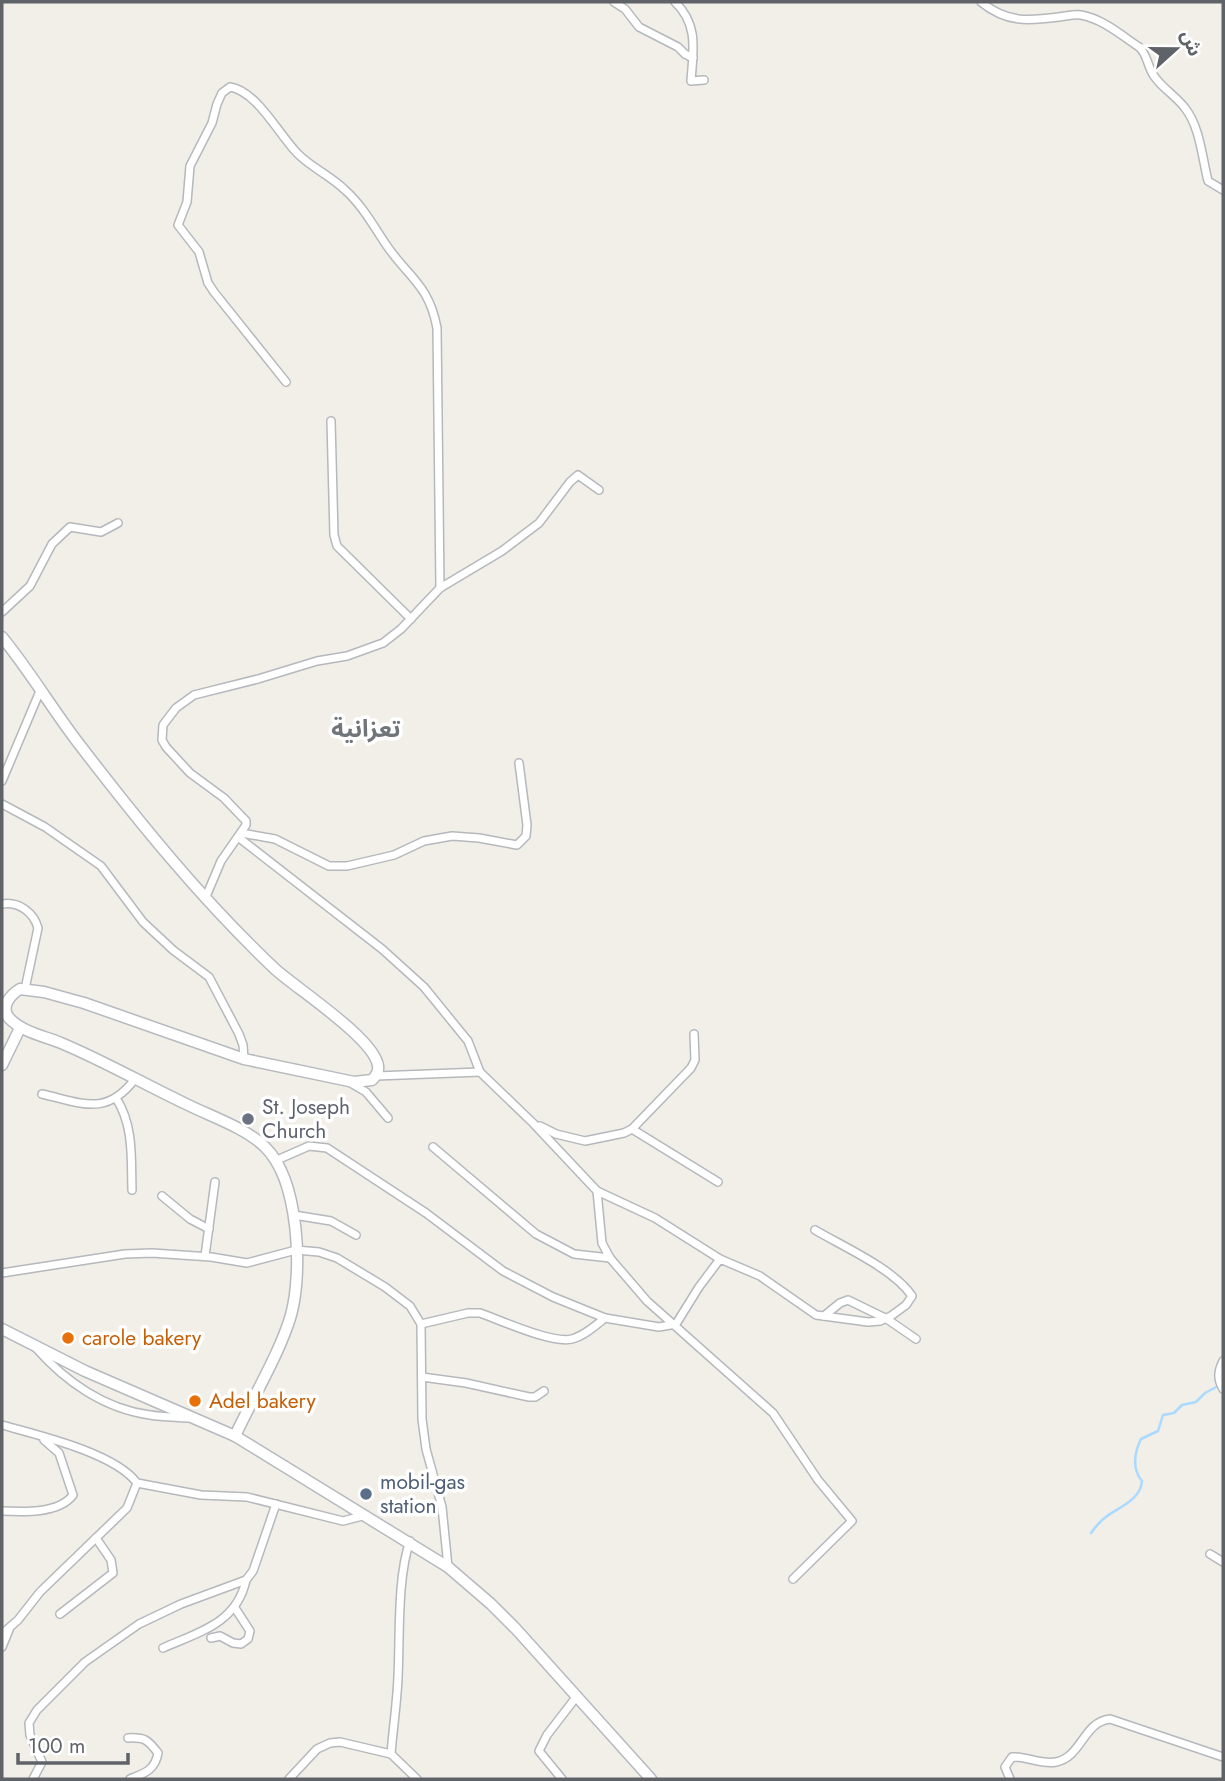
<svg xmlns="http://www.w3.org/2000/svg" width="1225" height="1781" font-family="Jost,'Noto Sans Arabic',sans-serif">
<style>
.lines{fill:none;stroke-linecap:round;stroke-linejoin:round}
.stream{stroke:#aadaff;stroke-width:2.5}
.street-casing{stroke:#b5b8bc;stroke-width:10}
.secondary-casing{stroke:#b6babf;stroke-width:13}
.street{stroke:#fff;stroke-width:7}
.secondary{stroke:#fff;stroke-width:10}
.worship-dot{fill:#6b7280;stroke:#fff;stroke-width:2.5}
.food-dot{fill:#e8710a;stroke:#fff;stroke-width:2.5}
.service-dot{fill:#5c6f8a;stroke:#fff;stroke-width:2.5}
.labels{text-anchor:middle;stroke-width:7;stroke-linejoin:round;paint-order:stroke}
.worship-label{font-size:21px;fill:#5b616d;stroke:#fff;text-anchor:start}
.food-label{font-size:21px;fill:#c56008;stroke:#fff;text-anchor:start}
.service-label{font-size:21px;fill:#4e5e75;stroke:#fff;text-anchor:start}
.quarter-label{font-size:24px;font-weight:bold;fill:#70757a;stroke:#fff}
</style>
<rect width="100%" height="100%" fill="#f1efe8"/>
<g class="lines">
<!-- stream -->
<path class="stream" d="M 1091,1533 C 1096,1526 1100,1521 1107,1516 C 1120,1507 1141,1499 1142,1481 C 1132,1469 1134,1453 1141,1439 L 1158,1431 L 1163,1415 L 1174,1413 L 1182,1405 L 1196,1402 L 1205,1393 L 1220,1385"/>
<!-- street casing -->
<g class="street-casing">
<g id="street">
<polyline points="614,2 625,9 639,27 678,47 685,54 693,58"/>
<path d="M 675,2 C 699,25 693,51 691,81 L 704,80"/>
<path d="M 981,2 C 1007,23 1028,21 1059,17 C 1067,16 1074,14 1081,15 C 1103,19 1121,35 1139,47 C 1148,55 1147,66 1154,76 C 1162,88 1176,96 1185,108 C 1200,127 1202,157 1208,181 L 1223,190"/>
<path d="M 286,382 L 214,292 L 208,283 L 199,252 L 178,225 L 187,202 L 190,166 L 212,123 L 217,104 L 222,93 L 230,87 C 257,91 279,135 298,154 C 312,168 331,176 345,190 C 363,206 374,227 387,246 C 409,278 429,285 437,328 L 440,588"/>
<polyline points="331,421 334,535 337,546 411,619"/>
<polyline points="2,612 30,586 52,544 70,527 101,532 118,523"/>
<polyline points="2,781 40,691"/>
<polyline points="2,804 45,827 101,866 143,922 173,950 209,977 239,1034 243,1045 244,1059"/>
<polyline points="241,833 275,839 329,866 347,866 394,855 424,841 452,836 479,838 517,845 526,836 527,825 519,763"/>
<polyline points="238,837 382,949 424,987 468,1041 480,1072 533,1123 597,1191 655,1218 720,1259"/>
<polyline points="205,899 221,861 246,825 246,821 224,798 190,773 166,747 162,740 163,725 176,708 194,695 258,679 317,661 347,656 383,643 401,629 440,588 502,551 539,523 570,482 578,475 599,490"/>
<path d="M 2,904 C 19,901 34,913 38,928 L 25,989"/>
<polyline points="376,1076 480,1072"/>
<polyline points="349,1082 366,1092 388,1118"/>
<path d="M 42,1094 C 82,1103 106,1117 135,1079"/>
<path d="M 116,1098 C 134,1126 131,1158 132,1190"/>
<polyline points="540,1126 556,1134 585,1141 624,1133 632,1129 691,1068 695,1060 694,1034"/>
<polyline points="632,1129 718,1182"/>
<polyline points="433,1147 536,1234 574,1254 610,1258 602,1243 597,1191"/>
<polyline points="277,1160 309,1146 327,1148 426,1213 503,1271 553,1297 605,1318"/>
<polyline points="162,1196 190,1219 209,1229"/>
<polyline points="294,1215 331,1221 356,1235"/>
<polyline points="205,1256 215,1182"/>
<polyline points="610,1258 647,1301 773,1413 818,1480 852,1521 793,1579"/>
<polyline points="2,1273 125,1254 152,1253 211,1257 247,1263 296,1250 319,1252 337,1258 385,1287 410,1306 421,1324 422,1419 426,1449 442,1507 448,1567"/>
<polyline points="824,1316 840,1303 848,1300 887,1319 916,1339"/>
<path d="M 421,1324 L 468,1313 L 480,1313 C 500,1320 552,1344 572,1339 C 584,1336 595,1326 605,1318 L 659,1327 L 676,1324 L 699,1287 L 720,1259 L 760,1276 L 816,1315 L 868,1322 L 880,1321 L 891,1316 L 906,1305 L 912,1296 C 894,1269 844,1247 815,1230"/>
<path d="M 36,1348 C 65,1381 104,1409 150,1415 C 162,1417 175,1417 188,1418"/>
<path d="M 1223,1361 C 1218,1371 1217,1379 1223,1389"/>
<polyline points="422,1377 466,1383 529,1397 535,1397 544,1391"/>
<path d="M 2,1425 C 38,1435 115,1453 137,1483 L 201,1495 L 247,1497 L 343,1521 L 366,1515"/>
<path d="M 2,1511 C 22,1512 59,1514 73,1495 L 59,1453 L 44,1440"/>
<polyline points="1210,1554 1223,1562"/>
<polyline points="60,1614 113,1573 111,1560 96,1538"/>
<polyline points="2,1634 18,1620 40,1592 127,1508 137,1483"/>
<polyline points="211,1638 220,1636 233,1643 241,1644 248,1639 250,1631 235,1608"/>
<polyline points="2,1647 9,1630"/>
<path d="M 163,1648 C 199,1632 237,1623 246,1580"/>
<path d="M 128,1738 C 145,1737 148,1740 158,1753 C 155,1770 145,1773 130,1779"/>
<path d="M 391,1754 C 393,1728 397,1703 398,1677 C 400,1638 397,1577 410,1541"/>
<polyline points="33,1779 42,1762 30,1735 29,1723 37,1710 85,1662 139,1624 181,1604 246,1580 253,1571 276,1504"/>
<polyline points="289,1779 317,1749 330,1743 340,1742 391,1754 417,1779"/>
<polyline points="562,1779 539,1751 547,1735 577,1696"/>
<path d="M 1010,1779 L 1005,1767 L 1012,1757 C 1026,1756 1041,1765 1056,1762 C 1082,1757 1083,1722 1110,1719 L 1223,1757"/>
</g>
</g>
<!-- secondary casing -->
<g class="secondary-casing">
<g id="secondary">
<path d="M 2,637 C 29,670 51,707 76,740 C 138,821 201,899 275,969 C 297,989 375,1039 378,1066 C 379,1072 376,1076 372,1080 L 354,1082 L 244,1059 L 84,1003 L 44,992 L 20,989 C 10,995 0,1007 9,1018 C 22,1032 44,1036 61,1043 C 104,1061 144,1084 186,1104 C 210,1116 246,1128 265,1147 C 299,1180 303,1271 291,1315 C 280,1353 252,1399 235,1436"/>
<polyline points="2,1065 20,1028"/>
<polyline points="2,1329 85,1371 235,1436 448,1567 491,1604 516,1629 651,1779"/>
</g>
</g>
<!-- street -->
<use href="#street" class="street"/>
<!-- secondary -->
<use href="#secondary" class="secondary"/>
</g>
<!-- markers -->
<circle class="worship-dot" cx="248" cy="1119" r="7"/>
<g class="food-dot">
<circle cx="68" cy="1338" r="7"/>
<circle cx="195" cy="1401" r="7"/>
</g>
<circle class="service-dot" cx="366" cy="1494" r="7"/>
<g class="labels">
<!-- worship labels -->
<g class="worship-label">
<text x="262" y="1114">St. Joseph<tspan x="262" dy="24">Church</tspan></text>
</g>
<!-- food labels -->
<g class="food-label">
<text x="82" y="1345">carole bakery</text>
<text x="209" y="1408">Adel bakery</text>
</g>
<!-- service labels -->
<g class="service-label">
<text x="380" y="1489">mobil-gas<tspan x="380" dy="24">station</tspan></text>
</g>
<!-- quarter labels -->
<g class="quarter-label">
<text x="366" y="737">تعزانية</text>
</g>
</g>
<!-- border -->
<rect width="1225" height="1781" fill="none" stroke="#5f6368" stroke-width="7"/>
<!-- north arrow -->
<g transform="translate(1176 49) rotate(69)" stroke="#ffffff" stroke-width="5" paint-order="stroke">
<path d="M0-5L12 26L0 18L-12 26Z" fill="#5f6368"/>
<text y="-10" font-size="19" font-weight="bold" text-anchor="middle" fill="#5f6368">ش</text>
</g>
<!-- scale -->
<path d="M18 1753v10h110v-10" fill="none" stroke="#5f6368" stroke-width="3.5"/>
<text x="28" y="1753" font-size="21" fill="#5f6368" stroke="#ffffff" stroke-width="5" paint-order="stroke">100 m</text>
</svg>
